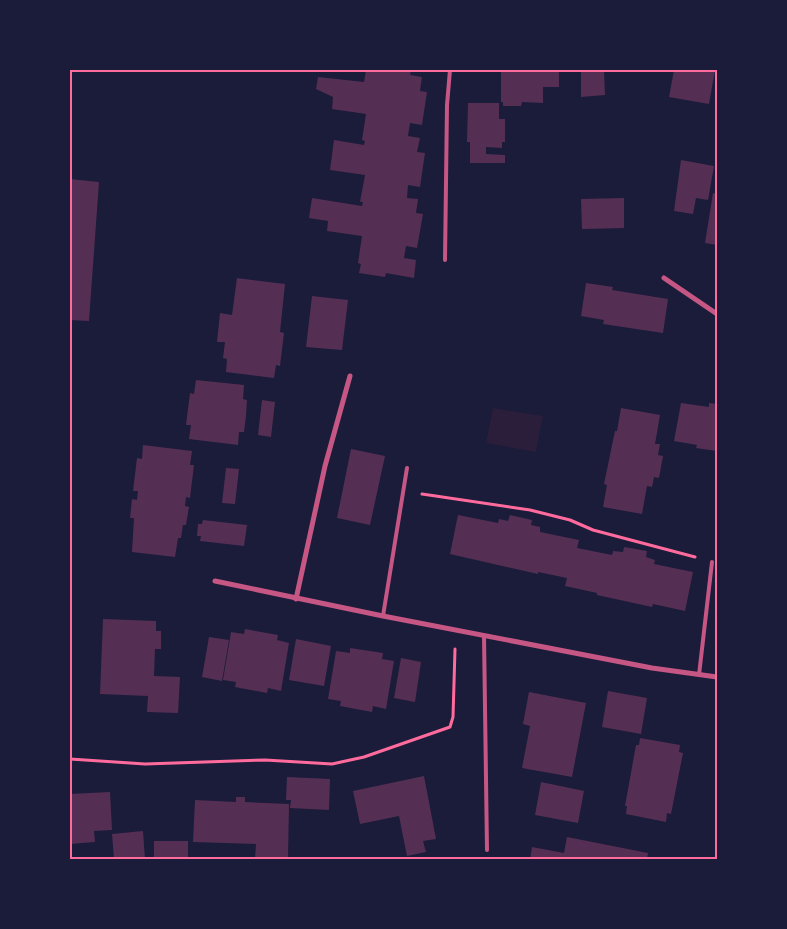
<svg xmlns="http://www.w3.org/2000/svg" width="787" height="929" font-family="'Space Grotesk',sans-serif">
<style>
.green{fill:#2a1e3b}
.building{fill:#542f53}
.lines{fill:none;stroke-linecap:round;stroke-linejoin:round}
.path{stroke:#ff6b9d;stroke-width:3}
.service{stroke:#c65784;stroke-width:4}
.minor{stroke:#c65784;stroke-width:5}
.neatline{fill:none;stroke:#ff6b9d;stroke-width:2}
</style>
<rect width="100%" height="100%" fill="#1b1b3a"/>
<!-- green -->
<polygon class="green" points="493,408 543,416 536,452 486,443"/>
<!-- building -->
<g class="building">
<polygon points="366,70 411,70 410,75 422,77 420,91 427,92 422,125 410,123 408,136 420,138 417,152 425,153 420,187 408,185 407,198 418,199 416,213 423,214 417,248 406,246 404,258 416,260 414,278 386,273 385,277 359,273 361,264 358,263 362,236 327,231 328,221 309,218 312,198 362,206 363,202 360,202 365,175 330,170 334,140 364,145 365,141 362,140 366,114 332,109 333,97 316,89 318,77 364,82"/>
<polygon points="501,70 559,70 559,87 543,87 543,103 522,102 521,106 503,106 503,102 501,102"/>
<polygon points="581,70 604,70 605,95 581,97"/>
<polygon points="674,70 715,70 709,104 669,97"/>
<polygon points="468,103 499,103 499,119 505,119 505,142 502,142 502,148 486,147 486,154 505,155 505,163 470,163 470,142 467,142"/>
<polygon points="681,160 714,166 708,200 696,198 693,214 674,211"/>
<polygon points="70,179 99,182 89,321 70,320"/>
<polygon points="713,193 717,194 717,245 705,243"/>
<polygon points="624,198 624,228 582,229 581,199"/>
<polygon points="237,278 285,284 280,332 284,333 280,366 276,365 274,378 226,372 227,359 223,358 225,342 217,342 220,313 232,315"/>
<polygon points="586,283 613,287 612,290 668,299 663,333 603,324 604,320 581,316"/>
<polygon points="312,296 348,300 342,350 306,347"/>
<polygon points="196,380 244,385 243,399 247,400 246,416 244,432 239,432 238,445 189,439 191,425 186,425 190,393 194,394"/>
<polygon points="262,400 275,402 271,437 258,435"/>
<polygon points="681,403 709,407 709,403 717,404 717,451 696,448 697,445 674,441"/>
<polygon points="621,408 660,415 655,444 660,444 658,455 663,456 659,478 654,477 652,487 647,486 642,514 603,507 607,485 604,484 615,431 617,431"/>
<polygon points="143,445 192,451 190,465 194,465 190,498 186,497 185,506 189,507 186,525 183,525 181,538 178,538 175,557 132,552 134,518 130,518 132,499 137,500 138,491 133,491 137,458 142,459"/>
<polygon points="351,449 385,456 370,525 337,518"/>
<polygon points="226,468 239,469 235,504 222,503"/>
<polygon points="458,515 498,523 499,519 508,521 510,515 532,520 531,525 540,527 540,532 579,540 577,548 612,555 613,551 623,552 624,547 647,551 646,557 655,560 654,564 693,572 685,611 653,604 652,607 597,595 597,593 565,586 567,578 538,572 538,574 450,554"/>
<polygon points="203,520 247,525 244,546 200,541 201,536 197,536 198,524 202,524"/>
<polygon points="103,619 156,621 156,631 161,631 161,649 155,649 154,676 180,677 178,713 147,712 148,696 100,694"/>
<polygon points="245,629 278,635 277,640 289,643 281,691 268,688 267,693 235,687 236,682 223,680 231,632 244,634"/>
<polygon points="209,637 229,640 222,681 202,677"/>
<polygon points="296,639 331,646 324,686 289,680"/>
<polygon points="350,648 383,653 382,659 394,661 386,709 373,706 372,712 340,706 341,701 328,699 336,651 350,653"/>
<polygon points="401,658 421,662 415,702 394,698"/>
<polygon points="608,691 647,698 641,734 602,727"/>
<polygon points="529,692 586,703 572,777 522,768 530,726 523,724"/>
<polygon points="640,738 680,745 679,752 683,753 671,814 667,813 666,822 626,814 627,806 625,806 636,745 639,745"/>
<polygon points="424,776 436,839 423,841 426,852 407,856 399,816 360,824 353,791"/>
<polygon points="287,777 330,779 329,810 290,808 291,800 286,800"/>
<polygon points="541,782 584,791 578,823 535,815"/>
<polygon points="110,792 112,830 94,831 95,842 70,844 70,794"/>
<polygon points="236,797 245,797 245,802 289,804 288,859 255,859 256,844 193,842 195,800 236,802"/>
<polygon points="143,831 145,859 114,859 112,834"/>
<polygon points="567,837 648,853 647,859 530,859 532,847 564,853"/>
<rect x="154" y="841" width="34" height="18"/>
</g>
<g class="lines">
<!-- path -->
<g class="path">
<polyline points="422,494 530,510 570,520 593,530 695,557"/>
<polyline points="70,759 145,764 265,760 332,764 364,757 450,727 453,717 455,649"/>
</g>
<!-- service -->
<g class="service">
<polyline points="445,260 447,105 450,70"/>
<polyline points="383,616 407,468"/>
<polyline points="484,636 487,850"/>
<polyline points="699,675 712,562"/>
</g>
<!-- minor -->
<g class="minor">
<polyline points="664,278 717,314"/>
<polyline points="215,581 383,616 652,668 717,677"/>
<polyline points="296,599 325,466 350,376"/>
</g>
</g>
<!-- border -->
<rect width="787" height="929" fill="none" stroke="#1b1b3a" stroke-width="142"/>
<rect x="71" y="71" width="645" height="787" class="neatline"/>
</svg>
